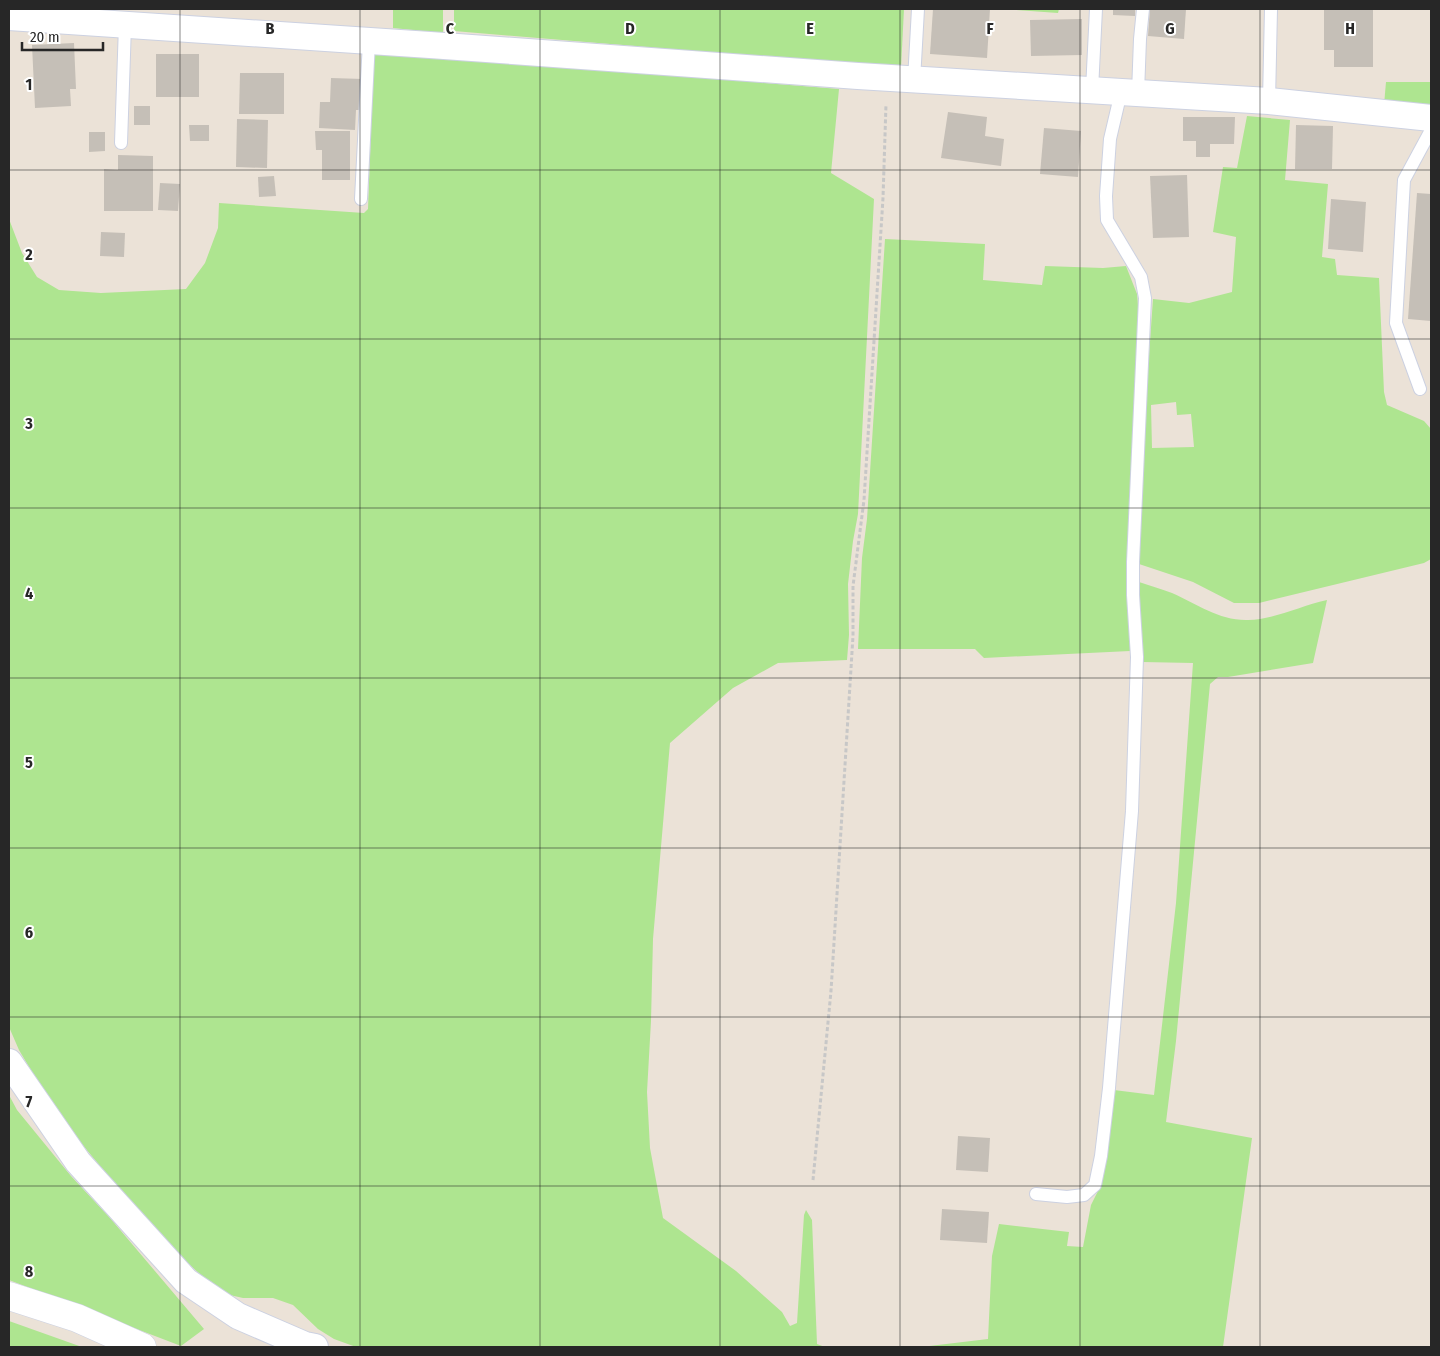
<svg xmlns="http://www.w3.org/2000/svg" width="1440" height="1356" font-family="'Fira Sans Condensed',sans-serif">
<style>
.green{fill:#aee590;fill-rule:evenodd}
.building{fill:#c5bfb7}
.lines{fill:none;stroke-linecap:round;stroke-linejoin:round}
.lane-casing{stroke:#ccd1e1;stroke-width:14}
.street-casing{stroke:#ccd1e1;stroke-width:28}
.secondary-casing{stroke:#ccd1e1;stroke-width:29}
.path{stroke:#c7c7c7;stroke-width:3;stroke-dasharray:4 2.5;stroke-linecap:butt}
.lane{stroke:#fff;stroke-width:12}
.street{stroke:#fff;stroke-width:26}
.secondary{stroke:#fff;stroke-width:28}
.grid{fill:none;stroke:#272727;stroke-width:1;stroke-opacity:0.55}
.grid-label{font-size:16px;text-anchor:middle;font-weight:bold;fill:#272727;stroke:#fff;stroke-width:4;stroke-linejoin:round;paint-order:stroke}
</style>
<rect width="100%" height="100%" fill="#ebe2d7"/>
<!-- green -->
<g class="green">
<polygon points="393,9 443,9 443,33 393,28"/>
<polygon points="454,9 904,9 901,68 454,31"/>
<polygon points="1003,9 1059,9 1058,13"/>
<polygon points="374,51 839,89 831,173 874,199 858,514 853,541 848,584 849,635 847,660 778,663 733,688 670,743 653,939 651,1021 647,1092 650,1148 663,1218 736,1271 782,1312 790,1326 797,1323 804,1215 806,1210 812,1220 817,1344 825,1347 356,1347 334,1339 318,1329 293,1305 273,1298 243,1298 221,1293 171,1248 129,1201 57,1114 19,1050 9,1027 9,219 22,253 37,277 59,290 101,293 186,289 205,263 218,228 219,203 364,213 368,209"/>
<polygon points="1386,82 1431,82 1431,105 1384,105"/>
<path d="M 1247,116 L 1290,120 L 1285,180 L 1328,184 L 1322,257 L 1335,259 L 1337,275 L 1379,278 L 1384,392 L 1387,405 L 1424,421 L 1431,429 L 1431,559 L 1424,563 L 1259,603 L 1234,603 L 1193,582 L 1139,564 L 1146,398 L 1153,299 L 1189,303 L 1232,292 L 1236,237 L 1213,232 L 1223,167 L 1237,168 ZM 1176,402 L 1177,415 L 1191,414 L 1194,447 L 1152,448 L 1151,405 Z"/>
<polygon points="885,239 985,244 983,280 1042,285 1045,266 1103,268 1126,266 1137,294 1139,316 1135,381 1130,651 984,658 975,649 858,649 862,558 867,519"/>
<path d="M 1139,582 C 1150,586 1162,589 1172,593 C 1197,604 1220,621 1248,620 C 1276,619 1300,606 1327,600 L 1313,663 L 1228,677 L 1218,677 L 1210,684 L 1176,1041 L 1166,1122 L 1252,1138 L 1223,1347 L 921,1347 L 988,1339 L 992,1256 L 999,1224 L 1069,1232 L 1067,1246 L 1083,1247 L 1091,1205 L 1099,1189 L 1114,1090 L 1154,1095 L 1176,903 L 1193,663 L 1142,662 Z"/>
<polygon points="9,1095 17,1110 71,1176 110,1218 204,1329 181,1346 9,1280"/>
<polygon points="9,1321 82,1347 9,1347"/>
</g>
<!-- building -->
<g class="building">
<polygon points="933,9 990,9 987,58 930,54"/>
<polygon points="1113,9 1135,9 1135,16 1113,15"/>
<polygon points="1150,9 1186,9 1184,39 1148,36"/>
<polygon points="1324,9 1373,9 1373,67 1334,67 1334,50 1324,50"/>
<polygon points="1082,19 1082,55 1031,56 1030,20"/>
<polygon points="74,43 76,89 70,89 71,106 35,108 32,45"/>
<rect x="156" y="54" width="43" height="43"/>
<polygon points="240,73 284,73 284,114 239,114"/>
<polygon points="331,78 363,79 362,110 356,110 355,130 319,128 320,102 330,102"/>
<rect x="134" y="106" width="16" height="19"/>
<polygon points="948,112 987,117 985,136 1004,139 1001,166 941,158"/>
<polygon points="1183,117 1235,117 1234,144 1210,144 1210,157 1196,157 1196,141 1183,141"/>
<polygon points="237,119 268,120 267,168 236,167"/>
<polygon points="189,125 209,125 209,141 190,141"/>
<polygon points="1296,125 1333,126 1332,169 1295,169"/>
<polygon points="1044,128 1081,131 1078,177 1040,174"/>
<polygon points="315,131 350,131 350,180 322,180 322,150 316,150"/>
<polygon points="89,132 105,132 105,151 89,152"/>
<polygon points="118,155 153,156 153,211 104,211 104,169 118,170"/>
<polygon points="1187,175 1189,237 1153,238 1150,176"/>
<polygon points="274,176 276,196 259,197 258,177"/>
<polygon points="160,183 180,184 178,211 158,210"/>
<polygon points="1417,193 1431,194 1431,321 1408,319"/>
<polygon points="1331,199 1366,202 1363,252 1328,249"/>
<polygon points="101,232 125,233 124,257 100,256"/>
<polygon points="958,1136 990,1138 988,1172 956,1170"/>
<polygon points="942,1209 989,1212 987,1243 940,1240"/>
</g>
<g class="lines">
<!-- lane casing -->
<g class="lane-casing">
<g id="lane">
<polyline points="914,80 918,9"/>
<polyline points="1092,90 1096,9"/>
<polyline points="1138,93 1140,39 1143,9"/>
<polyline points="1269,101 1271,9"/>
<polyline points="121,143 125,25"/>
<polyline points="361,199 369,41"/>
<polyline points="1420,389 1396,323 1404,180 1431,130"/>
<polyline points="1036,1194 1067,1197 1084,1195 1095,1185 1101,1156 1109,1088 1132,811 1137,657 1133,595 1133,562 1145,298 1141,277 1107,220 1106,196 1110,139 1121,92"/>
</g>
</g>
<!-- street casing -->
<g class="street-casing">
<g id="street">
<polyline points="9,17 430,45 858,76 1269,101 1431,118"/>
<polyline points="9,1062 78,1162 186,1281 238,1316 305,1345 315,1347"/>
</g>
</g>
<!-- secondary casing -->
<g class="secondary-casing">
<polyline id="secondary" points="9,1296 77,1318 142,1347"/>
</g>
<!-- path -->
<polyline class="path" points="813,1180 831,991 853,636 853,586 864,500 883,198 886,104"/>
<!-- lane -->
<use href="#lane" class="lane"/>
<!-- street -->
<use href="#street" class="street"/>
<!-- secondary -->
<use href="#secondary" class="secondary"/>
</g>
<!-- grid -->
<path class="grid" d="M 180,9 L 180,1347M 360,9 L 360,1347M 540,9 L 540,1347M 720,9 L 720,1347M 900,9 L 900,1347M 1080,9 L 1080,1347M 1260,9 L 1260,1347M 9,170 L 1431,170M 9,339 L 1431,339M 9,508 L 1431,508M 9,678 L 1431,678M 9,848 L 1431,848M 9,1017 L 1431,1017M 9,1186 L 1431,1186"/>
<g class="grid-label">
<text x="270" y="34">B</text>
<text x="450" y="34">C</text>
<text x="630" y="34">D</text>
<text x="810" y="34">E</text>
<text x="990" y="34">F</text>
<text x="1170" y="34">G</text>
<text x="1350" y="34">H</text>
<text x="29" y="90">1</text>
<text x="29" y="260">2</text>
<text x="29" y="429">3</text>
<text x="29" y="599">4</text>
<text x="29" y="768">5</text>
<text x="29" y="938">6</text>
<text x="29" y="1107">7</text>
<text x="29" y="1277">8</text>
</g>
<!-- border -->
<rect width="1440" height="1356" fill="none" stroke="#272727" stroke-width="20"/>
<!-- scale -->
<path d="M22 42v8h81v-8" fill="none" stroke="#272727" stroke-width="2.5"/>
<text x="30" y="42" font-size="15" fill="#272727" stroke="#ffffff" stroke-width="4" paint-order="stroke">20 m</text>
</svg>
